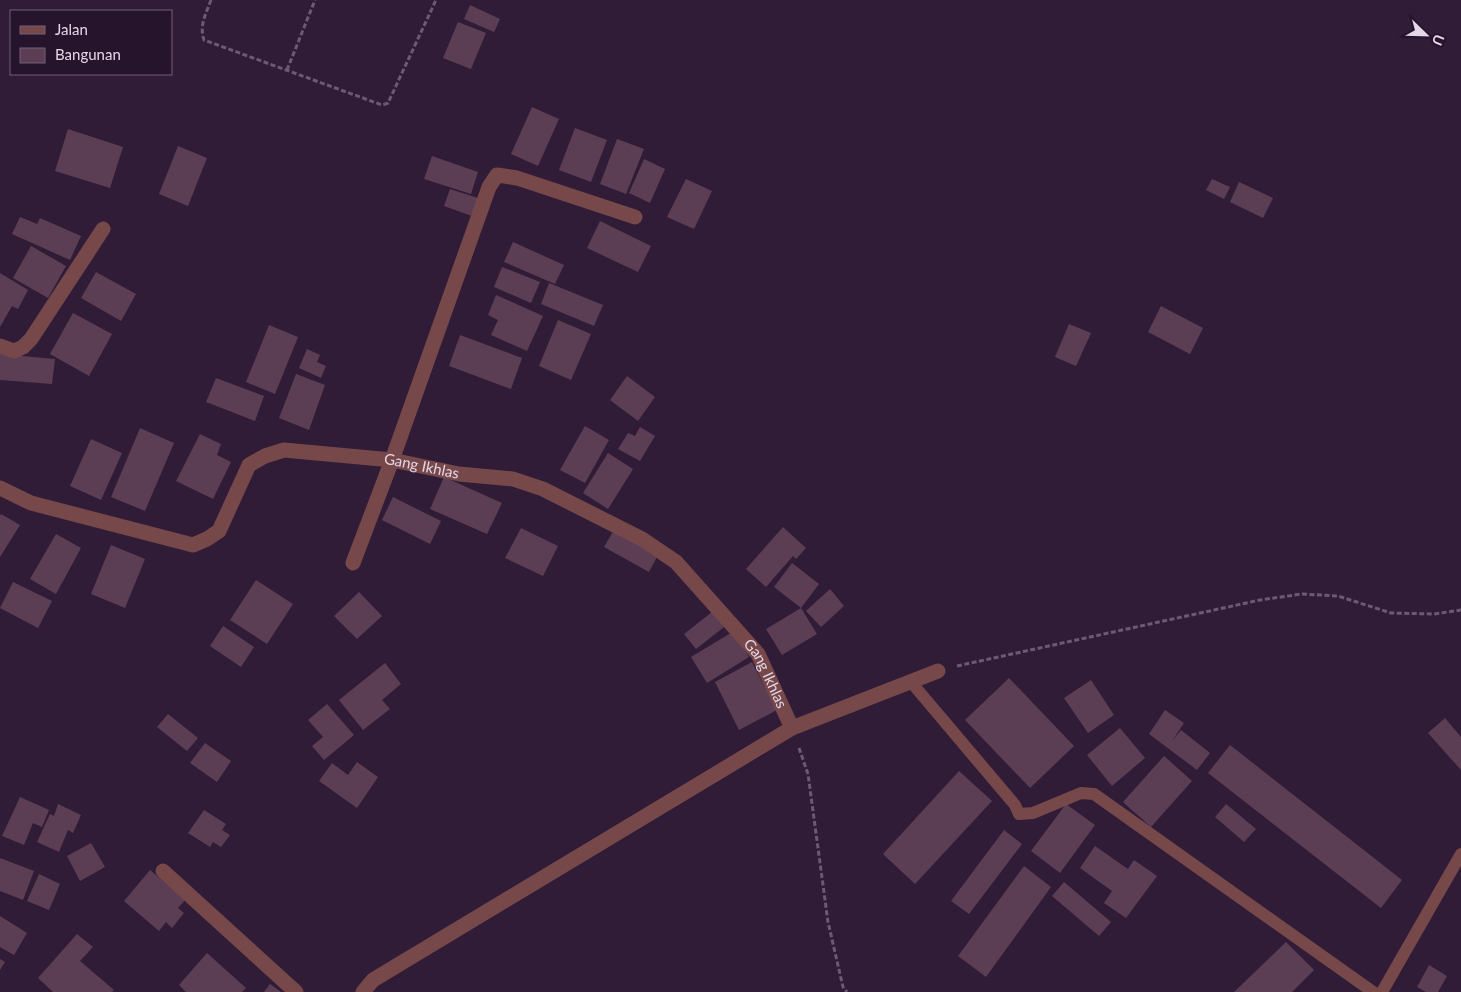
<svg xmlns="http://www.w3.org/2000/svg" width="1461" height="992" font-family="Lato,sans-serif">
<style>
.building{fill:#5c3e54}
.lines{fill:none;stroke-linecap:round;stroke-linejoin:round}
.path{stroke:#6c5a72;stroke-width:3;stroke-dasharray:5 2.5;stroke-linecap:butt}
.lane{stroke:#77484a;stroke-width:12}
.street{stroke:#77484a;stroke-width:15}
.labels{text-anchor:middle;stroke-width:4;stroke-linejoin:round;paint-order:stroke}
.street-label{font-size:15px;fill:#e4d7e8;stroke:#26132c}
</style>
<rect width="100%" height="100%" fill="#301c37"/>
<!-- building -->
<g class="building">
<polygon points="470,5 500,19 494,32 464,19"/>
<polygon points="458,22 486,33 471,69 443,58"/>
<polygon points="532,107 559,119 538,166 511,154"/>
<polygon points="575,128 607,140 591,182 559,170"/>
<polygon points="68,129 123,147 110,188 55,171"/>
<polygon points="617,139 644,149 626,194 600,184"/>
<polygon points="178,146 207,158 188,206 159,194"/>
<polygon points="432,156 478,172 471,194 424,179"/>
<polygon points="644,159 665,169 650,203 629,193"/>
<polygon points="686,179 712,191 694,229 667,217"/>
<polygon points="1212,179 1230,187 1224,199 1206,190"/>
<polygon points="1239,182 1273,198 1263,218 1230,202"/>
<polygon points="450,189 478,198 472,216 444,206"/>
<polygon points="20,217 37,224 40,218 81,236 70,260 12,234"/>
<polygon points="600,221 651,246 638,272 587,248"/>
<polygon points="513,242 564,265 555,284 504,262"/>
<polygon points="31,246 66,266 48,298 13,278"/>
<polygon points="502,267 540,282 531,303 494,287"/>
<polygon points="96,272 136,294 121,321 81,298"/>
<polygon points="0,273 28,290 18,309 12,306 0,327"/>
<polygon points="549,283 603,305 594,326 541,304"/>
<polygon points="496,295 543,316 527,351 491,335 498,320 488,315"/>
<polygon points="1161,306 1203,328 1190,354 1148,332"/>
<polygon points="73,313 112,334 89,376 50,354"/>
<polygon points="558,320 591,334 571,380 539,366"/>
<polygon points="1069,324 1091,333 1076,366 1055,357"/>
<polygon points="269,325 298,337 275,394 246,382"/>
<polygon points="460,335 522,358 511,389 449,366"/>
<polygon points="307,349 320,355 317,362 326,366 321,378 299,368"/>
<polygon points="0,354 55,359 52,384 0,380"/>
<polygon points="296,374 325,385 309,430 279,418"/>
<polygon points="627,376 655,397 638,421 610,400"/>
<polygon points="216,378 264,396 255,421 206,402"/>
<polygon points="585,426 609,440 585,483 560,470"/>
<polygon points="640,427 655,436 640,461 618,449 628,433 635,436"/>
<polygon points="140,428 174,443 145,511 111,497"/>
<polygon points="200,434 221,444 217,455 231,462 213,499 176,481"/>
<polygon points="91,439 122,453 101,500 70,486"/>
<polygon points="608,453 633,469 608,509 583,493"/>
<polygon points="444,477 502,503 487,534 430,509"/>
<polygon points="393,497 441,521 430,544 382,520"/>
<polygon points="1,514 20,525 0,557 0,516"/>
<polygon points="783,527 806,548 796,559 793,556 766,587 746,569"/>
<polygon points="521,528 558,546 543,576 505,558"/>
<polygon points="614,530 658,555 649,572 604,547"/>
<polygon points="56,534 81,548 56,594 30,579"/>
<polygon points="111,545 145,559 125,608 91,594"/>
<polygon points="792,563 819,584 801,608 817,634 782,655 766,629 801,608 774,587"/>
<polygon points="256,580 293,604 267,644 230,620"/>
<polygon points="13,582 52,601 38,628 0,608"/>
<polygon points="830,589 844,606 821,627 806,611"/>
<polygon points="359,592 382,616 357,639 334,616"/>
<polygon points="712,612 724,627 696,649 684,634"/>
<polygon points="223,626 254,647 241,667 210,646"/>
<polygon points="734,631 749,657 707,683 691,657"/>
<polygon points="752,662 777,710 739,730 715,682"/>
<polygon points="385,663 401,684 382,700 390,709 363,730 339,700"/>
<polygon points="1009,678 1074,746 1030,788 965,720"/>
<polygon points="1091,680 1114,715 1088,733 1064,698"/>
<polygon points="327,704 354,735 324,760 312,746 323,737 308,720"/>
<polygon points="1165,710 1184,723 1172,741 1181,730 1210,753 1197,770 1149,734"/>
<polygon points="168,714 198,738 187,751 157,727"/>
<polygon points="1445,718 1461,737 1461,770 1428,733"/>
<polygon points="1120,728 1145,758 1112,786 1087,755"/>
<polygon points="205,743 231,761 217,782 190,763"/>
<polygon points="1230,745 1402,880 1381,908 1208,773"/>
<polygon points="1164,756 1192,781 1151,827 1123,802"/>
<polygon points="357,762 378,777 357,808 319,781 332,763 348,775"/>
<polygon points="959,771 992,801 915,884 883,854"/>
<polygon points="20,797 49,810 42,827 33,823 24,845 2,836"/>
<polygon points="58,804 81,815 73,833 68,830 59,852 37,842 50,814 54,816"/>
<polygon points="1066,804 1095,825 1060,873 1031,851"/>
<polygon points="1226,804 1256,829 1244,842 1215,817"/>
<polygon points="204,810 226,824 222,830 230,835 221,847 213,842 210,847 188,833"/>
<polygon points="1004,830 1022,844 969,914 951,901"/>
<polygon points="91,843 105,867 80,881 67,856"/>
<polygon points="1095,846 1128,869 1134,860 1157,876 1126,918 1104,903 1112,891 1080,868"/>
<polygon points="0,858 34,871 23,900 0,891"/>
<polygon points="1024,866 1051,887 986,977 958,956"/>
<polygon points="150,870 185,900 178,908 184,913 172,928 166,922 159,931 124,901"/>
<polygon points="39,874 60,884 49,910 27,901"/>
<polygon points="1064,882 1111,922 1099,936 1052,896"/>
<polygon points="0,916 27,933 14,955 0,947"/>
<polygon points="77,934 93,947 80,961 114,990 112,992 53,992 38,978"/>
<polygon points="1286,942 1314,970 1292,992 1234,992"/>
<polygon points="207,953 246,988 242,992 186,992 179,985"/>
<polygon points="0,959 5,962 0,970"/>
<polygon points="1429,965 1447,976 1438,992 1426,992 1417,987"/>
<polygon points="270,984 281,992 264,992"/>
</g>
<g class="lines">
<!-- path -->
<g class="path">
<path d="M 211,0 C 206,14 199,25 204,40 L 382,105 L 388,103 L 436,0"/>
<polyline points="287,70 315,0"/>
<polyline points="957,666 1260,600 1302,594 1338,596 1391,613 1434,614 1461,610"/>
<polyline points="799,748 808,774 828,922 843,987 847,992"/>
</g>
<!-- lane -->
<g class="lane">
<polyline points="911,682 1015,805 1019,814 1033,813 1081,793 1094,794 1373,992"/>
<polyline points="1382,992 1461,854"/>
</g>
<!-- street -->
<g class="street">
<polyline points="0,346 14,351 23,347 31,339 103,229"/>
<path id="s1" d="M 0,488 L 31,503 L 193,545 L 207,539 L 219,531 L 249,465 L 265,456 L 284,450 L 392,460 L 459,474 L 513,479 L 543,489 L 642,539 L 676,562 L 758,654 L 792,728"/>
<polyline points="353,563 392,460 489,187 497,175 517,178 635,217"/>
<polyline points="163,871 296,992"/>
<polyline points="363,992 373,980 792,728 938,671"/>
</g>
</g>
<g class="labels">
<!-- street labels -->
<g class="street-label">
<text dy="5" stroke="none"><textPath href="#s1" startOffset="481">Gang Ikhlas</textPath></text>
<text dy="5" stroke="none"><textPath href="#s1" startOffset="901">Gang Ikhlas</textPath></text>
</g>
</g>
<!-- legend -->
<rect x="10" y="10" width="162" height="65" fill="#26132c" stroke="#726177"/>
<rect x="20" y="26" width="25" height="8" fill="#77484a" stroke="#726177"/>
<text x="55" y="35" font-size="15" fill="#e4d7e8">Jalan</text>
<rect x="20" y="48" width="25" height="15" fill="#5c3e54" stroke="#726177"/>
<text x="55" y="60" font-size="15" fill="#e4d7e8">Bangunan</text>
<!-- north arrow -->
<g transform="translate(1426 35) rotate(113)" stroke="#26132c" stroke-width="4" paint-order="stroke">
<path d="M0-4L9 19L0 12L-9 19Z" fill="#e4d7e8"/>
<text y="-8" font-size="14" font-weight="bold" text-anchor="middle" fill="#e4d7e8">U</text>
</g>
</svg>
